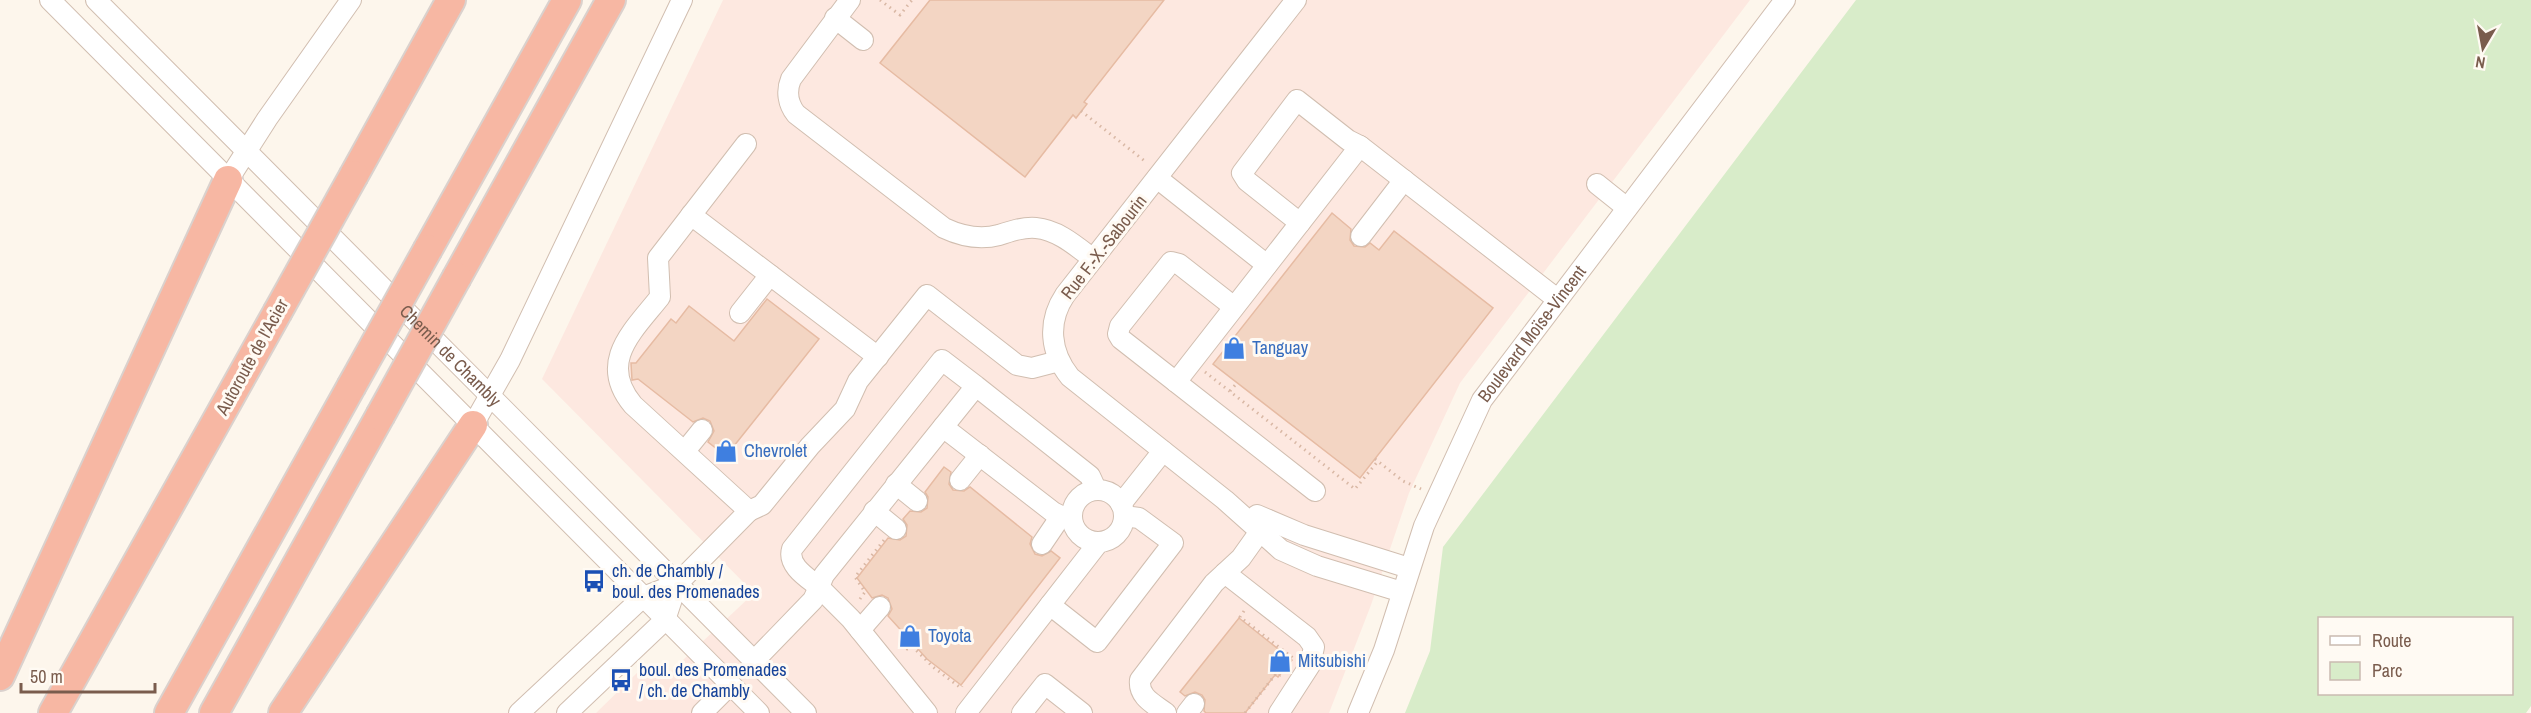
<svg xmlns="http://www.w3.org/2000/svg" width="2531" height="713" font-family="'Archivo Narrow',sans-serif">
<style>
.commercial{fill:#fde8e0}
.green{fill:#d8ecc9;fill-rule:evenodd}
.building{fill:#f3d5c3;stroke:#e6bba3;stroke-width:1.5}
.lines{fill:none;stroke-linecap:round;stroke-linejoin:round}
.minor-casing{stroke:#d1beb0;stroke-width:22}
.highway-casing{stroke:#dad1cd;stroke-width:32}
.path{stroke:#d9b8a5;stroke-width:3;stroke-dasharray:1.5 4.5;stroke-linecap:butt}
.minor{stroke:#fff;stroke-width:20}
.highway{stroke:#f7b7a3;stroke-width:28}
.highway-bridge-casing{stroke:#dad1cd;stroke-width:32;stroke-linecap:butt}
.highway-bridge{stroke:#f7b7a3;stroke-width:28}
.labels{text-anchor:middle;stroke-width:6;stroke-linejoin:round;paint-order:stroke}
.street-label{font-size:18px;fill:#7a5c4d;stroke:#fffaf3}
.shop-label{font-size:18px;fill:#366cbe;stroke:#fffaf3;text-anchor:start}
.transit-label{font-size:18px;fill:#164399;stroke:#fffaf3;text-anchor:start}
</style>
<rect width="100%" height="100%" fill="#fdf6ec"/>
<!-- commercial -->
<polygon class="commercial" points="723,0 1750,0 1460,383 1409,493 1371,605 1329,713 596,713 642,668 666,676 754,593 542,379"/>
<!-- green -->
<path class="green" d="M 1856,0 L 2531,0 L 2531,706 L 2526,713 L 1405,713 L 1430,651 L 1443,547 ZM 2320,618 L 2512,618 L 2512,694 L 2320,694 Z"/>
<!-- building -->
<g class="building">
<polygon points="930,0 1164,0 1084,102 1087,104 1076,118 1073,115 1025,177 880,63"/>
<polygon points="1332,213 1351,229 1350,240 1354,246 1365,247 1370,243 1379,250 1394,231 1493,308 1360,478 1213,364"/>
<polygon points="767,299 819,339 726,456 708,442 714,431 710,421 703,418 693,422 638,379 632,380 631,363 636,363 671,319 676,323 689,306 734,341"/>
<polygon points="944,467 951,472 949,484 953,490 964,491 970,487 1032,537 1030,544 1035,554 1042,556 1051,551 1060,558 961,685 927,659 888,616 892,609 888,598 882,595 872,598 857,578 888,538 900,540 906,536 907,525 903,519 910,511 921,512 927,508 928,497 925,492"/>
<polygon points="1239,618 1292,660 1278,677 1275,675 1245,713 1206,713 1204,711 1205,700 1202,695 1195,692 1185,696 1180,692"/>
</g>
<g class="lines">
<!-- minor casing -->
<g class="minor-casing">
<g id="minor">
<polyline points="50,0 759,713"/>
<path id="s1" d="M 96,0 L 806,713"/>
<path d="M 850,0 L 791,79 C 786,91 788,104 796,114 L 944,228 C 961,236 980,240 999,235 C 1011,231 1023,227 1036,228 C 1058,230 1076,246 1093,259"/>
<path d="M 1296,0 L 1065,295 C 1047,322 1050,352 1070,377 L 1225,500 L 1281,550 L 1317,566 L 1402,592"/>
<polyline points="835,18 863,40"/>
<polyline points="1157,178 1267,265"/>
<polyline points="228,180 267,119 351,0"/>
<polyline points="1597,184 1627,208"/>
<polyline points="691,215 878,357"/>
<polyline points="1300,223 1247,181 1242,173 1297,100 1348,140 1360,146"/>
<polyline points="1361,236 1404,180"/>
<polyline points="1234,307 1179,264 1171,262 1120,326 1118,334 1121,339 1315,491"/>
<polyline points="740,313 770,275"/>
<polyline points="1176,382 1360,146 1557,299"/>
<path d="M 976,386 L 942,360 L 792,549 C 787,566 808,578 819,587 L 824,575 L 976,386 L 1090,476 L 1096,489"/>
<polyline points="473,425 510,360 682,0"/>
<polyline points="943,427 1053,512 1061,516 1071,517"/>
<polyline points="685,451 702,430"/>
<polyline points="960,480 980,455"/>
<polyline points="896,484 917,501"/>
<circle cx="1098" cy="516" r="26"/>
<polyline points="1121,504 1163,451"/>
<polyline points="749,511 762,505 810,446 845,409 858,381 927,295 1017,365 1032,368 1059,361"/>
<polyline points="874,511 896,529"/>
<polyline points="1257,515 1304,535 1409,568"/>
<polyline points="1042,544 1061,516"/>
<polyline points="1225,573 1307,637 1314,647 1310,665 1279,713"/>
<polyline points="1050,605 1097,642 1173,543 1139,518 1124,516"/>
<polyline points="860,630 880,607"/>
<polyline points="754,661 813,600 819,587 851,619 927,713"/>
<path d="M 519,713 L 643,597 L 677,584 L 749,511 L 633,405 C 597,362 633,331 660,297 L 658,258 L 746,144"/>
<polyline points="567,713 665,620 677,584"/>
<polyline points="702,713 730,685"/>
<polyline points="966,713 1099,542"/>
<polyline points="1022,713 1045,684 1082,713"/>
<path d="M 1166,713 C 1154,704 1138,697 1140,680 L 1214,583 L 1241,558 L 1268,520"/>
<polyline points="1187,713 1194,704"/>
<path id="s2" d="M 1358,713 L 1384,650 L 1424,526 L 1482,400 L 1785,0"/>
</g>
</g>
<!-- highway casing -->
<g class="highway-casing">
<g id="highway">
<polyline points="354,175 451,0"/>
<polyline points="428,249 567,0"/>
<polyline points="457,277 611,0"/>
<polyline points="0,676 228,180"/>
<polyline points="53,713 277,313"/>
<polyline points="169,713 351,387"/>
<polyline points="214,713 380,416"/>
<polyline points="283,713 473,425"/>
</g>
</g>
<!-- path -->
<g class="path">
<polyline points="880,0 900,15 912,0"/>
<polyline points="1081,111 1146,162"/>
<polyline points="1205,372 1355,489 1378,461"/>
<polyline points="1230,391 1237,383"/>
<polyline points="1375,459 1403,481 1421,489"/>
<polyline points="860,599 865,592 855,577 884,540"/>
<polyline points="1244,611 1240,617 1293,658"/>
<polyline points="901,646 907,649 913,647 933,667 961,688 962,686"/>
<polyline points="1245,713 1275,675 1278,677 1280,675"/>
</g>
<!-- minor -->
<use href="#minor" class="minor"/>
<!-- highway -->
<use href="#highway" class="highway"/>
<!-- highway-bridge casing -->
<g class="highway-bridge-casing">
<g id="highway-bridge">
<polyline points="277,313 354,175"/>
<polyline points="351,387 428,249"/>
<polyline points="380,416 457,277"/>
</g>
</g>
<!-- highway-bridge -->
<use href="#highway-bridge" class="highway-bridge"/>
</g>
<!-- icons -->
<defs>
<g id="shop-bare" transform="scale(1.8)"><path d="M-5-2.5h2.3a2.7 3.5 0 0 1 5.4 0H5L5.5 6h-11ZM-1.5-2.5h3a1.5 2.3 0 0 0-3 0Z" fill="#3f7fe0" stroke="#fffaf3" stroke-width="2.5" paint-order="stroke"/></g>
<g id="bus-bare" transform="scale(1.8)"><path d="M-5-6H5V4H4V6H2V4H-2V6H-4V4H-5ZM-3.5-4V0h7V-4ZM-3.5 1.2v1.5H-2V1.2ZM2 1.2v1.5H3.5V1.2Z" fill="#1a4fb4" stroke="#fffaf3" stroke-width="2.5" paint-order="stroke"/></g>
</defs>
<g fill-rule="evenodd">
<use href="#shop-bare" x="1234" y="348"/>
<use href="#shop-bare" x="726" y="451"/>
<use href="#bus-bare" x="594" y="581"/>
<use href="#shop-bare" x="910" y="636"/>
<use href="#shop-bare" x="1280" y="661"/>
<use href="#bus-bare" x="621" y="680"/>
</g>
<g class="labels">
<!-- street labels -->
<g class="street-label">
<text transform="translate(1104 247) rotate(-52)" y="6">Rue F.-X.-Sabourin</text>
<text dy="6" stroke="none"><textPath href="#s2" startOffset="420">Boulevard Moïse-Vincent</textPath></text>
<text dy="6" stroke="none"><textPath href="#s1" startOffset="502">Chemin de Chambly</textPath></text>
<text transform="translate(252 357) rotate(-61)" y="6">Autoroute de l'Acier</text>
</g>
<!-- shop labels -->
<g class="shop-label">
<text x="1252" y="354">Tanguay</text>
<text x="744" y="457">Chevrolet</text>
<text x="928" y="642">Toyota</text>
<text x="1298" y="667">Mitsubishi</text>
</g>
<!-- transit labels -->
<g class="transit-label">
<text x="612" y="577">ch. de Chambly /<tspan x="612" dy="21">boul. des Promenades</tspan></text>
<text x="639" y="676">boul. des Promenades<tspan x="639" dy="21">/ ch. de Chambly</tspan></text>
</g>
</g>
<!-- legend -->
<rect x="2318" y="617" width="195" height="78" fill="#fffaf3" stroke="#cabbb1" stroke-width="1.5"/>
<rect x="2330" y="636" width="30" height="9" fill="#ffffff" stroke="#cabbb1" stroke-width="1.5"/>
<text x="2372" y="647" font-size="18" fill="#7a5c4d">Route</text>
<rect x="2330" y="662" width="30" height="18" fill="#d8ecc9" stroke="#cabbb1" stroke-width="1.5"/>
<text x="2372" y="677" font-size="18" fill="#7a5c4d">Parc</text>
<!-- north arrow -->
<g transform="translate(2483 48) rotate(190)" stroke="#fffaf3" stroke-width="4.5" paint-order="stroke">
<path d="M0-4.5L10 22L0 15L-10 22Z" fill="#7a5c4d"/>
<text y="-9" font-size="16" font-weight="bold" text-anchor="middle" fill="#7a5c4d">N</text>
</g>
<!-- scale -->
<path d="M21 683v9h134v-9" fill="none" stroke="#7a5c4d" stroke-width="3"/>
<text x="30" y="683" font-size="18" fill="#7a5c4d" stroke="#fffaf3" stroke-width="4.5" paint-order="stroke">50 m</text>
</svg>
